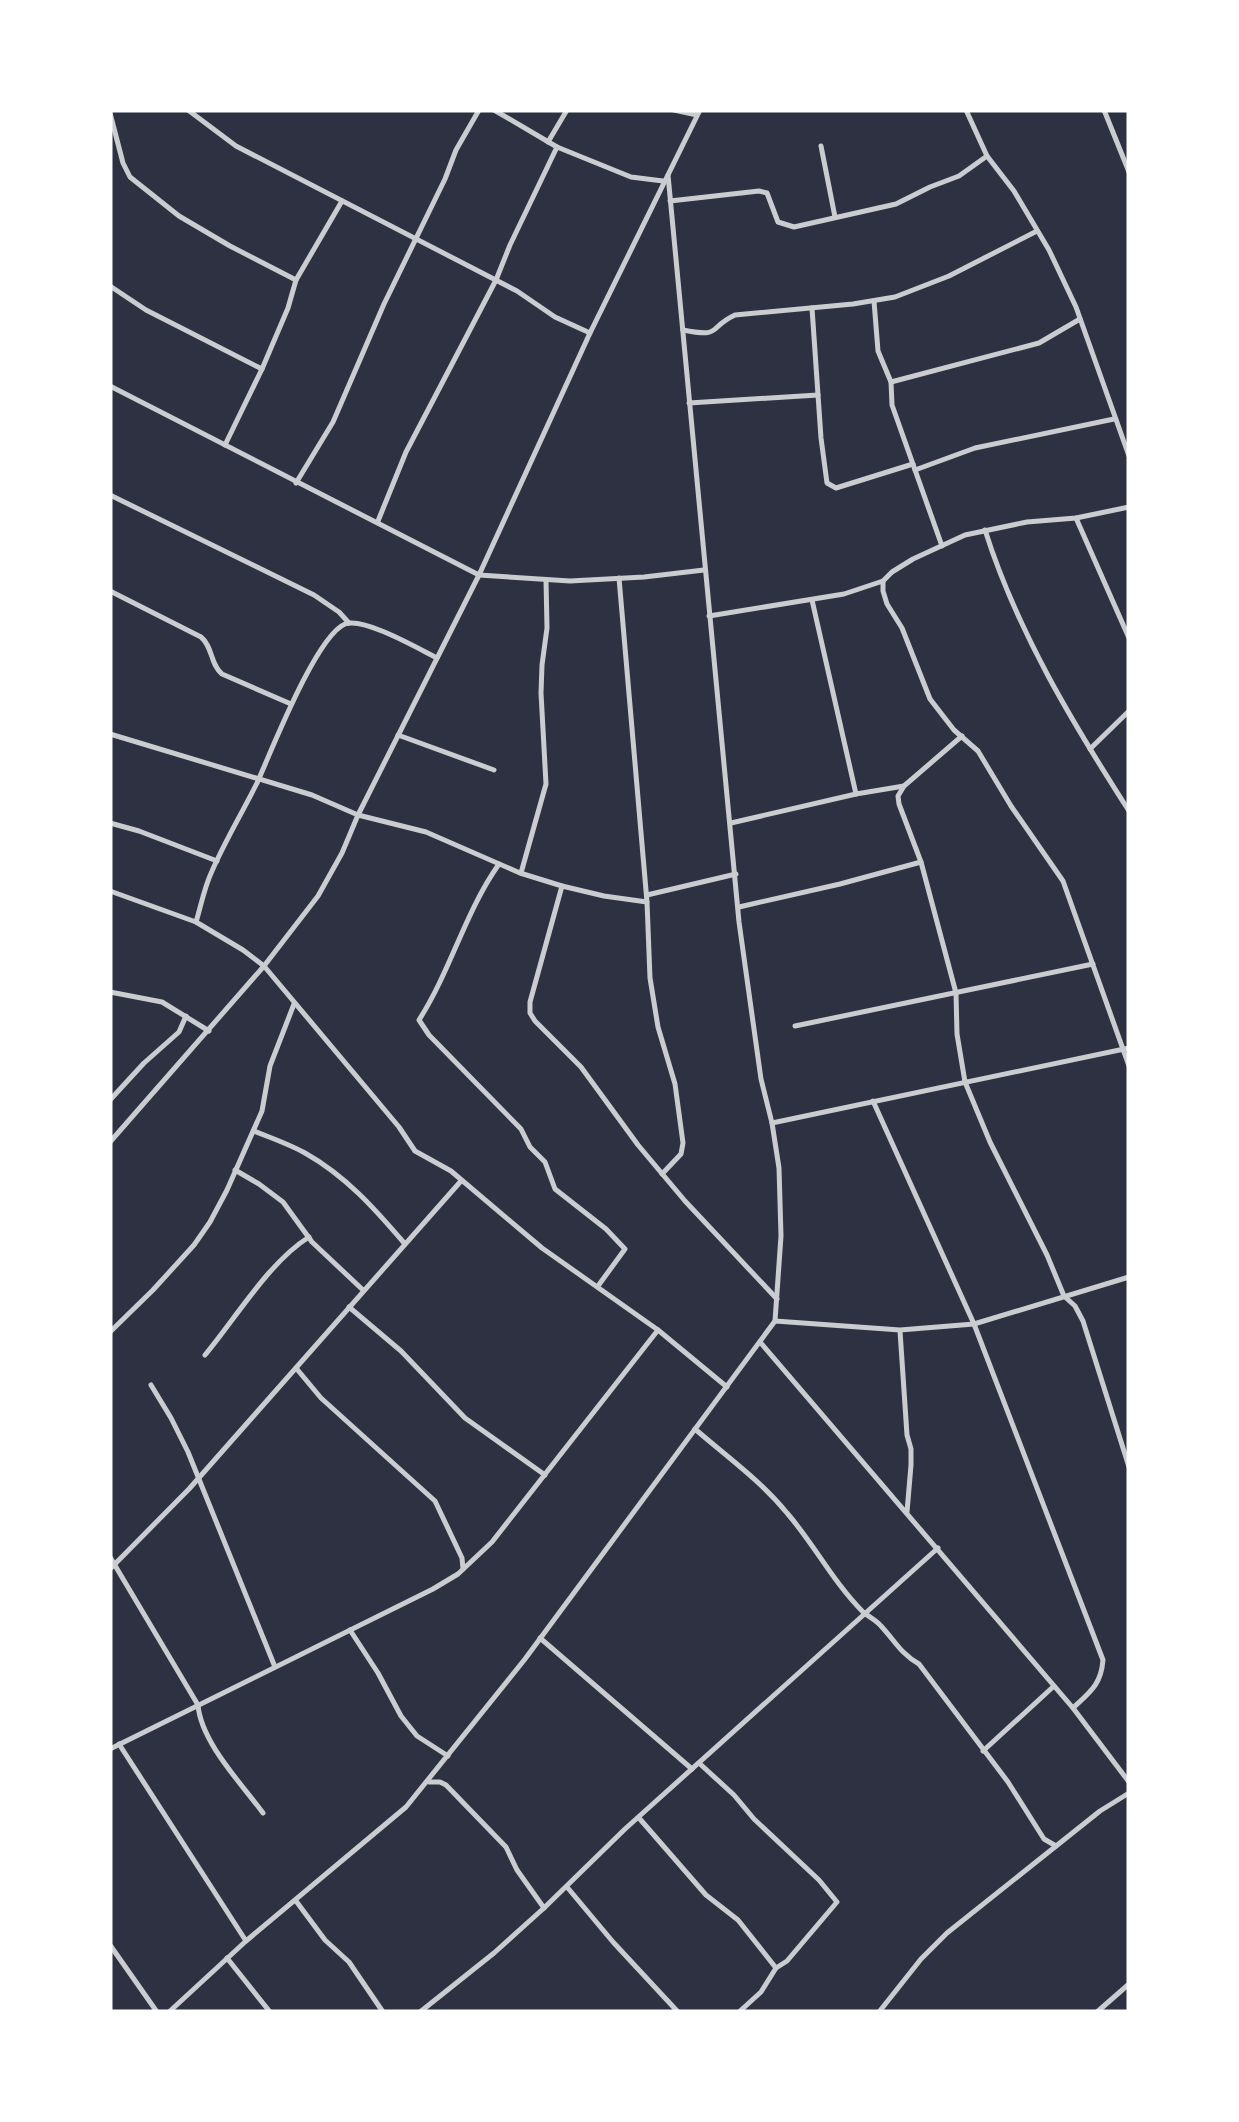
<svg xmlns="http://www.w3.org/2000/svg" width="1239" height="2122" font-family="Figtree,sans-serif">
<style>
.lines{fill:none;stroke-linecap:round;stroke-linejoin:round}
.minor{stroke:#caccd0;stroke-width:5}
</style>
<rect width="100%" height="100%" fill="#2d3142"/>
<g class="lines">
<!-- minor -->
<g class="minor">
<polyline points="188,110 236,146 517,291 555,317 590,333"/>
<polyline points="494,110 557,147 631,177 663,181"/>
<polyline points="674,110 697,115"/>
<polyline points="966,110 987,156 1014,191 1049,250 1076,307 1129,456"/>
<polyline points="1104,110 1129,172"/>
<polyline points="110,113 123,163 130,177 179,216 230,246 296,280"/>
<polyline points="548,142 567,110"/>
<polyline points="821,146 835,217"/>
<polyline points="668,175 739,922 761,1079 772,1123 779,1168 781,1236 775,1321"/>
<polyline points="670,201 759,191 767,193 778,222 794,227 896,204 930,187 959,176 987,156"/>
<polyline points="110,286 146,310 262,369"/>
<polyline points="874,301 878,351 891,382 892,405 942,546"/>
<polyline points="812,308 821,438 827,483 836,488 913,464"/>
<path d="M 683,330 C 723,338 707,328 735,315 L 853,304 L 895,297 L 949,276 L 1037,231"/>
<polyline points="891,382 1039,343 1080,319"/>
<polyline points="110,386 479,575 570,581 644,577 704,570"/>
<polyline points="689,403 818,395"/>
<polyline points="225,445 262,369 288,308 296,280 342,201"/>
<polyline points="915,470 975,448 1114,419"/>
<polyline points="296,483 333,422 384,304 445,179 456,150 479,110"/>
<polyline points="110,495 314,595 339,612 349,623"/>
<polyline points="1076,518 1129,638"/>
<polyline points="378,521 406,452 496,280 510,245 557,147"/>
<path d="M 985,530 C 1017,631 1072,722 1129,811"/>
<polyline points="883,581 883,591 887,604 902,628 930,699 954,730 978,751 1011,806 1063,881 1129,1066"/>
<path d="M 110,591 L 201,637 C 213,647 210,664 222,674 L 291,704"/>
<polyline points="812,600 856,794"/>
<polyline points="709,616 844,594 883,581 892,572 913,559 965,535 1027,522 1076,518 1129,507"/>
<polyline points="110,734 312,795 358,815 426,832 520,873 562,886 530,1002 530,1013 535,1021 581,1067 638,1145 685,1201 777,1299"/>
<polyline points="398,735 494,770"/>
<polyline points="962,736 904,786 898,796 899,804 921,862 956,993 957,1034 965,1082 990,1142 1047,1255 1064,1296 1075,1306 1083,1321 1129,1467"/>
<polyline points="1090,749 1129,711"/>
<polyline points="110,823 139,831 217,861"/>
<polyline points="731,823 856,794 904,786"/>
<path d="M 499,864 C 465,912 451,970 419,1020 L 429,1035 L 521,1129 L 530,1147 L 545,1162 L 555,1189 L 606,1229 L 625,1249 L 598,1286"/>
<polyline points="521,873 546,784 541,693 542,665 547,628 546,580"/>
<polyline points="562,886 604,896 647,902 619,578"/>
<polyline points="110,891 196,922 243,950 264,966 399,1127 415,1151 451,1171 542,1248 658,1330 727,1387"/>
<polyline points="647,895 736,874"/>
<polyline points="647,902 650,978 658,1027 675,1084 683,1143 681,1154 662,1174"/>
<polyline points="739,907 840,884 921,862"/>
<path d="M 196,922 C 201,906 204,888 212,871 C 225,841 242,813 257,783 C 271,752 316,636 345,624 C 364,617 419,649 437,658"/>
<polyline points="110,992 162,1002 209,1031"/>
<polyline points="795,1026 1093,964"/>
<polyline points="110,1100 144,1063 179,1032 186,1016"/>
<path d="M 873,1101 L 974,1324 L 1103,1660 C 1101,1685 1090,1692 1073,1708"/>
<polyline points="772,1123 1129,1048"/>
<path d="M 254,1131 C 271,1138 289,1144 305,1153 C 346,1176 375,1209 405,1244"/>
<polyline points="110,1142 264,966 318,896 342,853 358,815 479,575 590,333 700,110"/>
<polyline points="235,1170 259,1184 283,1202 312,1242 363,1290"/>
<polyline points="349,1307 401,1351 465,1418 545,1475"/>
<polyline points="900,1331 907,1435 911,1449 911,1465 907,1512"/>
<polyline points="110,1332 153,1290 194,1245 210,1222 227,1190 262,1111 270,1066 294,1004"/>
<polyline points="760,1342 1073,1708 1129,1782"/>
<path d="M 205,1355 C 236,1318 269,1262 309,1237"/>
<polyline points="296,1368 321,1398 435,1501 462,1558 463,1569"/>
<polyline points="151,1385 171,1418 188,1452 275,1667"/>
<path d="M 695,1429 C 726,1456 760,1480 787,1513 C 814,1544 833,1582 863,1612 C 869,1617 876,1620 881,1626 C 895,1641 901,1654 919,1664 L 1008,1782 L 1044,1839 L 1056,1846"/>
<path d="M 110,1557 L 198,1705 C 201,1742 241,1783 263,1813"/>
<polyline points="110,1569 189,1489 461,1181"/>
<polyline points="350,1630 378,1673 401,1716 417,1736 448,1756"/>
<polyline points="540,1638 692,1769"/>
<polyline points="119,1744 246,1941"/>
<polyline points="110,1749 433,1589 458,1574 492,1542 658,1330"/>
<polyline points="983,1751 1054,1686"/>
<polyline points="699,1763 734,1795 754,1819 819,1880 837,1902 787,1961 776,1968"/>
<polyline points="429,1782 440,1782 446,1785 506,1847 517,1870 544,1908"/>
<polyline points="639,1818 706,1895 738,1920 776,1968 761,1992 739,2012"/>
<polyline points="567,1887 613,1942 678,2012"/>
<polyline points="296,1901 325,1940 349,1962 383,2012"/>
<polyline points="110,1945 157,2012"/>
<polyline points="227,1958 270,2012"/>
<polyline points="169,2012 246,1941 406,1807 525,1659 775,1321 900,1330 974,1324 1129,1277"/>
<polyline points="420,2012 494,1953 544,1908 625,1829 938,1548"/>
<polyline points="879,2012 921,1959 947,1933 1100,1811 1129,1793"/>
<polyline points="1097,2012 1129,1984"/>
</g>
</g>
<!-- border -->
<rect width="1239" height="2122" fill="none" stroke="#ffffff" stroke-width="225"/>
</svg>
